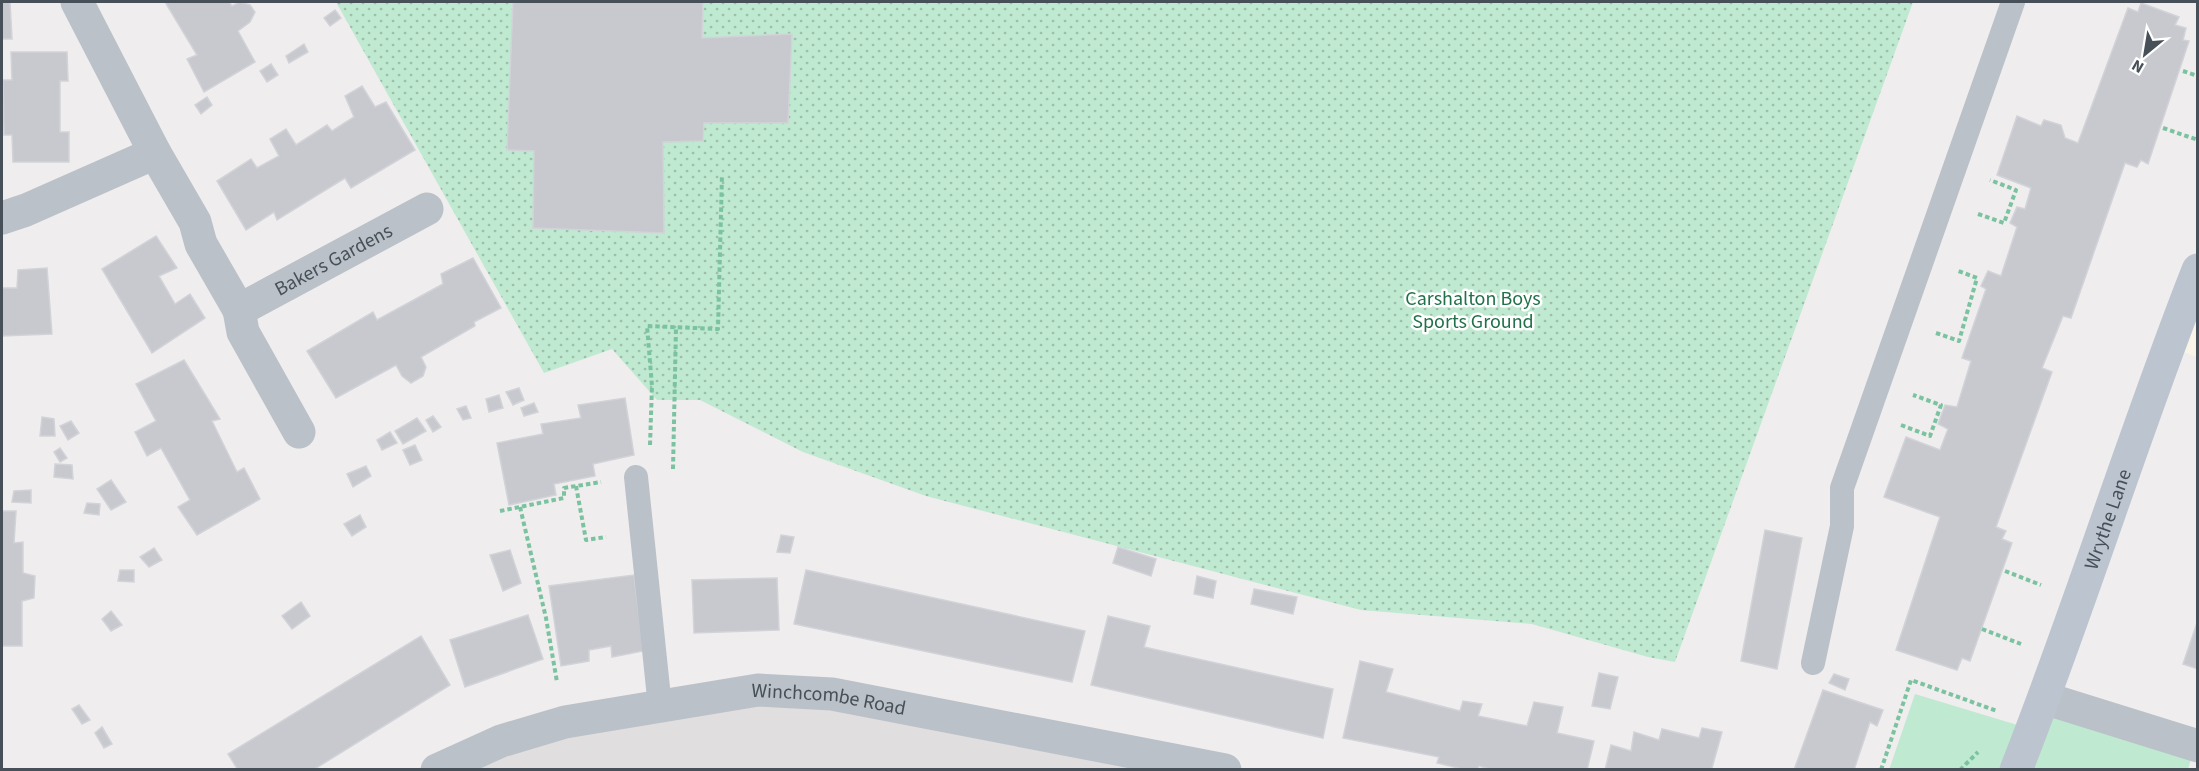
<svg xmlns="http://www.w3.org/2000/svg" width="2199" height="771" font-family="'Source Sans 3',sans-serif">
<style>
.commercial{fill:#f9f4e7}
.education{fill:#e0dede}
.grass{fill:#bfe9d0}
.park{fill:url(#park-dots)}
.building{fill:#c7c9cf;stroke:#d2d3d8;stroke-width:1.5}
.lines{fill:none;stroke-linecap:round;stroke-linejoin:round}
.path{stroke:#7bc3a0;stroke-width:4;stroke-dasharray:4.5 3;stroke-linecap:butt}
.lane{stroke:#bac1c8;stroke-width:24}
.street{stroke:#bac1c8;stroke-width:33}
.secondary{stroke:#bcc5cf;stroke-width:33}
.labels{text-anchor:middle;stroke-width:5;stroke-linejoin:round;paint-order:stroke}
.street-label{font-size:20px;fill:#475058;stroke:#fff}
.park-label{font-size:20px;fill:#207149;stroke:#fff}
</style>
<defs>
<pattern id="park-dots" width="8" height="8" patternUnits="userSpaceOnUse" patternTransform="scale(1.5)"><rect width="8" height="8" fill="#bfe9d0"/><path d="M2 2h.1M6 6h.1" fill="none" stroke="#9dbfac" stroke-width="1.8" stroke-linecap="round"/></pattern>
</defs>
<rect width="100%" height="100%" fill="#efeded"/>
<!-- commercial -->
<polygon class="commercial" points="2197,270 2197,357 2167,346"/>
<!-- education -->
<polygon class="education" points="758,690 1206,770 437,770"/>
<!-- grass -->
<g class="grass">
<polygon points="1915,694 2024,727 2006,769 1889,770"/>
<polygon points="2049,708 2192,756 2188,769 2025,770"/>
</g>
<!-- park -->
<polygon class="park" points="336,2 1913,2 1675,662 1648,657 1532,624 1361,610 926,496 803,452 700,400 657,400 612,349 544,373"/>
<!-- building -->
<g class="building">
<polygon points="2,2 10,2 12,39 2,39"/>
<polygon points="165,2 229,2 232,6 240,2 250,5 255,12 250,22 238,31 255,62 204,92 187,59 197,55"/>
<polygon points="513,2 703,2 702,38 792,34 788,123 704,123 703,141 663,142 664,233 533,228 534,151 507,150"/>
<polygon points="2141,3 2179,17 2175,25 2186,28 2183,40 2189,41 2148,164 2141,160 2137,167 2125,163 2071,318 2063,316 2042,368 2052,372 1996,527 2006,531 2002,539 2012,543 1970,661 1962,658 1957,670 1896,650 1940,517 1884,497 1906,437 1940,450 1948,429 1938,424 1945,405 1957,407 1971,361 1962,358 1986,289 1981,286 1988,271 2001,276 2017,227 2010,223 2017,207 2025,209 2031,188 1997,175 2017,116 2041,126 2044,120 2061,125 2065,138 2078,143 2128,8 2138,12"/>
<polygon points="335,10 341,18 330,26 324,18"/>
<polygon points="304,44 308,52 289,63 286,56"/>
<polygon points="11,52 67,52 68,81 60,81 60,132 69,132 69,162 13,162 12,135 4,135 3,80 12,80"/>
<polygon points="271,64 278,75 267,82 260,71"/>
<polygon points="362,86 375,107 386,102 415,150 351,188 345,178 277,220 274,212 246,230 217,181 251,159 257,168 279,156 270,139 286,129 296,145 327,125 332,131 354,117 345,96"/>
<polygon points="207,97 212,105 201,114 195,105"/>
<polygon points="156,236 177,268 159,276 175,304 190,294 205,318 152,353 102,269"/>
<polygon points="473,258 501,308 474,322 475,326 421,357 426,367 423,376 411,383 402,376 396,365 336,398 307,351 373,312 377,320 443,284 441,274"/>
<polygon points="47,268 52,334 2,336 2,288 17,288 18,270"/>
<polygon points="184,360 220,419 212,421 237,472 244,468 260,499 197,535 178,507 190,500 161,448 147,456 135,432 156,421 136,384"/>
<polygon points="519,388 524,400 513,405 506,392"/>
<polygon points="499,395 503,408 489,412 486,399"/>
<polygon points="625,398 634,455 593,464 595,476 554,484 556,495 509,505 497,443 543,434 541,424 581,418 578,405"/>
<polygon points="534,403 538,412 524,416 521,408"/>
<polygon points="466,406 471,418 463,420 457,409"/>
<polygon points="433,416 441,427 433,432 426,420"/>
<polygon points="42,417 54,419 55,436 40,436"/>
<polygon points="417,418 426,431 403,444 395,431"/>
<polygon points="71,421 79,433 68,440 60,426"/>
<polygon points="390,432 397,443 382,450 377,440"/>
<polygon points="415,445 422,460 410,465 403,450"/>
<polygon points="60,448 67,458 60,462 54,452"/>
<polygon points="55,464 72,465 73,479 54,477"/>
<polygon points="366,466 371,476 353,487 347,474"/>
<polygon points="111,480 126,502 111,510 97,489"/>
<polygon points="31,490 31,503 12,502 14,491"/>
<polygon points="87,503 100,504 99,515 84,513"/>
<polygon points="2,511 16,511 14,543 23,542 23,573 35,576 34,598 22,601 22,646 2,646"/>
<polygon points="360,515 366,527 352,536 344,524"/>
<polygon points="1765,530 1802,538 1777,669 1741,661"/>
<polygon points="781,535 794,537 790,553 777,552"/>
<polygon points="1118,547 1156,559 1151,576 1113,563"/>
<polygon points="154,548 162,560 149,567 140,557"/>
<polygon points="510,550 521,583 503,591 490,555"/>
<polygon points="120,570 134,570 134,582 118,581"/>
<polygon points="806,570 1085,631 1072,682 794,624"/>
<polygon points="634,575 643,651 612,657 611,646 589,650 589,661 561,666 549,586"/>
<polygon points="1197,576 1216,581 1213,598 1194,594"/>
<polygon points="777,578 779,630 694,633 692,580"/>
<polygon points="1254,589 1297,597 1293,614 1251,604"/>
<polygon points="301,602 310,616 292,629 282,616"/>
<polygon points="111,611 122,625 111,631 102,619"/>
<polygon points="528,615 543,659 465,687 450,640"/>
<polygon points="1108,616 1150,626 1144,647 1333,689 1323,738 1091,685"/>
<polygon points="2198,620 2198,669 2183,664"/>
<polygon points="421,636 450,685 313,770 238,770 228,754"/>
<polygon points="1360,661 1393,669 1386,692 1460,711 1463,701 1482,704 1478,716 1527,726 1534,702 1563,707 1557,733 1594,741 1587,770 1493,770 1479,766 1477,770 1466,770 1437,763 1439,757 1343,738"/>
<polygon points="1599,673 1618,677 1610,709 1592,706"/>
<polygon points="1834,674 1849,679 1845,690 1829,683"/>
<polygon points="1823,690 1883,710 1877,726 1870,722 1854,770 1794,770"/>
<polygon points="79,705 90,720 82,724 72,709"/>
<polygon points="102,727 112,744 104,748 95,733"/>
<polygon points="1702,728 1722,732 1712,768 1716,770 1605,770 1611,745 1631,751 1634,732 1659,740 1662,729 1699,738"/>
</g>
<g class="lines">
<!-- path -->
<g class="path">
<polyline points="2183,71 2198,76"/>
<polyline points="2163,128 2198,140"/>
<polyline points="1978,214 2004,223 2016,190 1990,180"/>
<polyline points="1936,333 1959,341 1977,278 1956,270"/>
<polyline points="1901,425 1930,436 1941,405 1913,395"/>
<polyline points="650,445 652,386 647,326 718,329 722,175"/>
<polyline points="673,469 676,327"/>
<polyline points="576,486 586,540 606,537"/>
<polyline points="520,507 546,618 557,682"/>
<polyline points="500,511 564,498 564,488 601,482"/>
<polyline points="2005,571 2041,585"/>
<polyline points="1982,629 2021,644"/>
<polyline points="1881,770 1911,680 1997,711"/>
<polyline points="1960,770 1978,752"/>
</g>
<!-- lane -->
<g class="lane">
<polyline points="636,477 660,707"/>
<polyline points="1813,663 1842,526 1842,488 2013,2"/>
</g>
<!-- street -->
<g class="street">
<polyline points="77,2 155,153"/>
<path id="s1" d="M 2,218 L 26,210 L 155,153 L 195,222 L 201,244 L 239,310 L 427,209"/>
<polyline points="239,310 243,332 299,432"/>
<polyline points="2044,698 2198,746"/>
<path id="s2" d="M 437,770 L 501,741 L 565,722 L 758,690 L 832,694 L 1225,770"/>
</g>
<!-- secondary -->
<path class="secondary" id="s3" d="M 2016,770 C 2081,605 2133,435 2198,270"/>
</g>
<g class="labels">
<!-- street labels -->
<g class="street-label">
<text dy="7" stroke="none"><textPath href="#s1" startOffset="452">Bakers Gardens</textPath></text>
<text dy="7" stroke="none"><textPath href="#s3" startOffset="267">Wrythe Lane</textPath></text>
<text dy="7" stroke="none"><textPath href="#s2" startOffset="404">Winchcombe Road</textPath></text>
</g>
<!-- park labels -->
<g class="park-label">
<text x="1473" y="305">Carshalton Boys<tspan x="1473" dy="23">Sports Ground</tspan></text>
</g>
</g>
<!-- border -->
<rect width="2199" height="771" fill="none" stroke="#475058" stroke-width="6"/>
<!-- north arrow -->
<g transform="translate(2145 54) rotate(210)" stroke="#ffffff" stroke-width="4.5" paint-order="stroke">
<path d="M0-4.5L10 22L0 15L-10 22Z" fill="#475058"/>
<text y="-9" font-size="16" font-weight="bold" text-anchor="middle" fill="#475058">N</text>
</g>
</svg>
